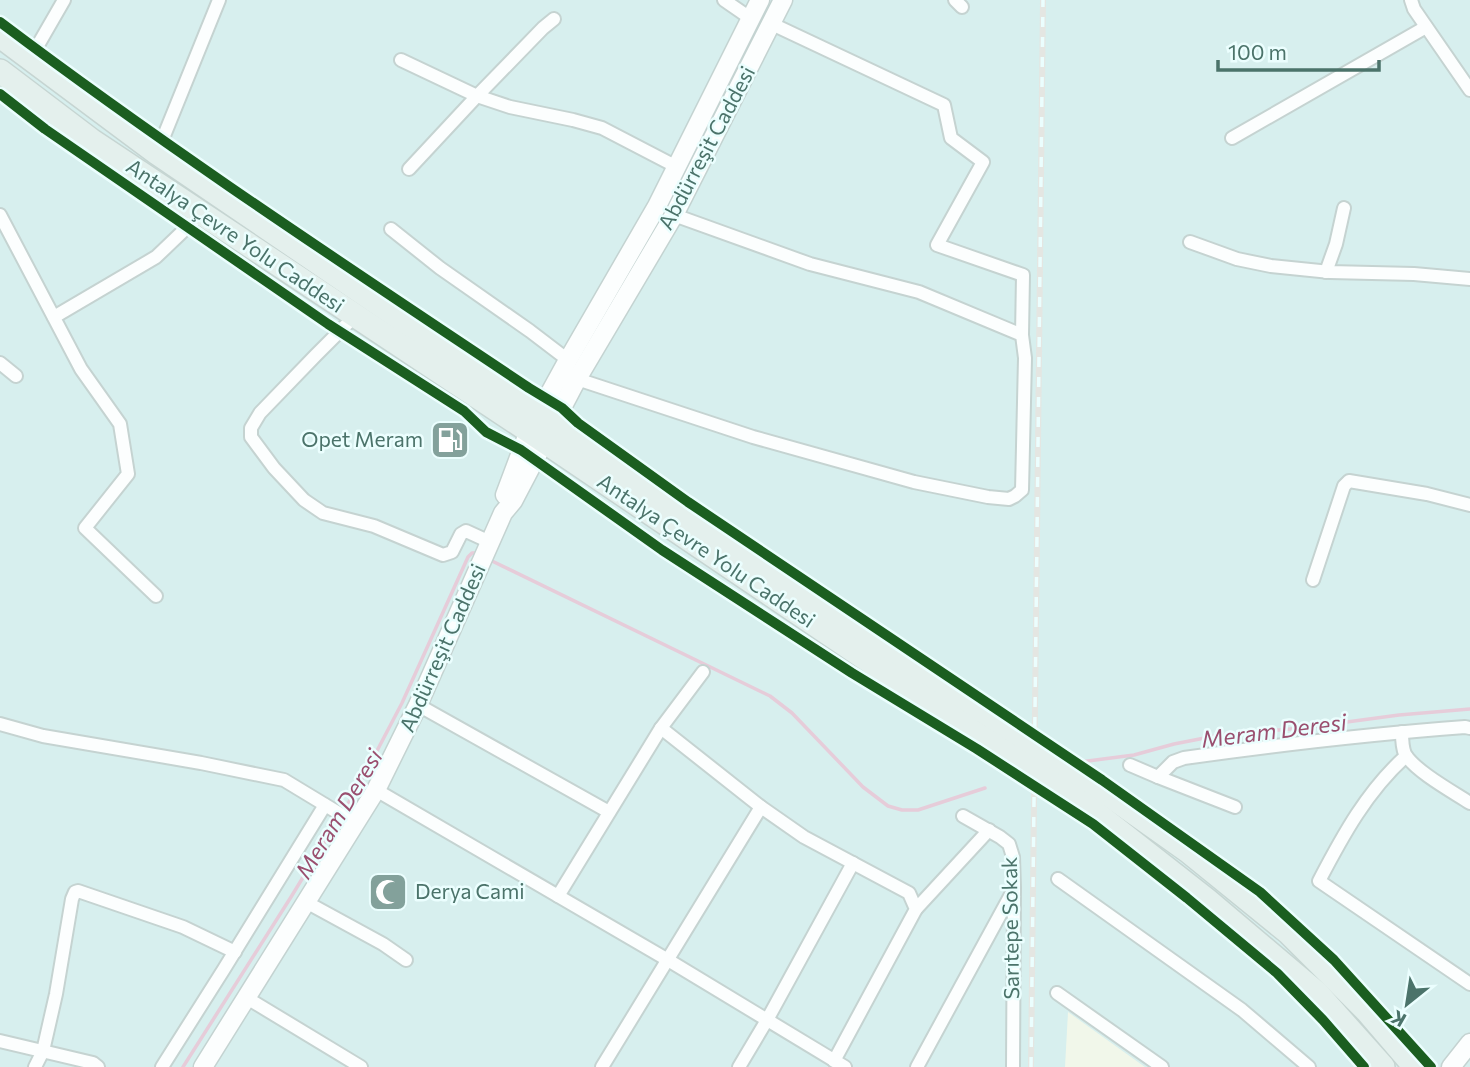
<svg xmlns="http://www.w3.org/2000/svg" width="1470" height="1067" font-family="Commissioner,sans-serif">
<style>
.residential{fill:#d7efee}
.education{fill:#f1f7ea}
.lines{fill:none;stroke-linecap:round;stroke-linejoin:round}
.stream{stroke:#e6ccd9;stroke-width:3.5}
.street-casing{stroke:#c5d3d1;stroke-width:16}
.secondary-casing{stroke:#c4d3d1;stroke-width:21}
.highway-casing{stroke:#c6d5d2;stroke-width:26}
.street{stroke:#fcfefe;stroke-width:12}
.secondary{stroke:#fcfefe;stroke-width:18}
.highway{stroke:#e4f0ed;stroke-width:23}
.rail-casing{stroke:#e4e6e2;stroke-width:6}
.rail{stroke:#ebfefe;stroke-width:3.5;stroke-dasharray:10;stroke-linecap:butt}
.highway-bridge-casing{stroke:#c6d5d2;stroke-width:26;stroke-linecap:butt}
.highway-bridge{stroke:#e4f0ed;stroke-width:23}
.cycleway-casing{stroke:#ebfefe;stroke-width:15}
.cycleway{stroke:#1b5e20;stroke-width:10}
.labels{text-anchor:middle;stroke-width:5;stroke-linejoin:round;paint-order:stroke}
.street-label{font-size:21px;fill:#4b736a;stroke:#ebfefe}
.poi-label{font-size:21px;fill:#4b736a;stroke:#ebfefe;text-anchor:end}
.water-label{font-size:23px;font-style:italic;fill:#9a4f6f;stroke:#ebfefe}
</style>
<rect width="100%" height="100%" fill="#eaf6f6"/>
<!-- residential -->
<rect class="residential" x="0" y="0" width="1470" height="1067"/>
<!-- education -->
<polygon class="education" points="1068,1012 1145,1067 1065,1067"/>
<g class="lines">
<!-- stream -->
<g class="stream">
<polyline points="492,561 770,696 792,713 863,787 888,806 902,810 918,810 985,788"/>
<polyline points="1080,762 1134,755 1174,744 1220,735 1302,728 1399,715 1470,709"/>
<polyline points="183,1067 291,897 357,789 402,703 468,557 472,553 476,553"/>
</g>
<!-- street casing -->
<g class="street-casing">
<g id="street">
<polyline points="724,0 750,18"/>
<polyline points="955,0 962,7"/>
<polyline points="1411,0 1414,9 1470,90"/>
<polyline points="772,24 944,105 951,138 983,162 937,245 1023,275 1022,335"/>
<polyline points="30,59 64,0"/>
<polyline points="401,60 477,96 543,28 554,19"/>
<polyline points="1232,138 1426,27"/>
<polyline points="157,153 219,0"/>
<polyline points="409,169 477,96 510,107 573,120 602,128 677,167"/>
<polyline points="0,215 81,369 120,424 128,474 85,528 156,596"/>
<polyline points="391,229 440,268 530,331 568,360"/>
<polyline points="1190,242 1237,259 1271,266 1330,272 1414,274 1470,279"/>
<polyline points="1326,272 1336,244 1344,208"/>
<polyline points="355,316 316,355 260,413 251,428 251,437 274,468 304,500 323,513 374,526 443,555 452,552 461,534 466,531 490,542"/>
<polyline points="54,317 156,257 202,213"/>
<polyline points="0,363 16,376"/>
<polyline points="577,379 753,437 914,482 988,497 1009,499 1015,496 1022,490 1025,358 1022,335 919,292 810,264 674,215"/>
<polyline points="1313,580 1344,486 1349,481 1427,494 1470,505"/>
<polyline points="418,705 609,812"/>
<polyline points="0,724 43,736 201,763 284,780 355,823"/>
<polyline points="661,728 761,807 804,837 909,893 916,909 834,1061"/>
<path d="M 1402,732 C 1402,739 1402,747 1405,754 C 1415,771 1453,792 1470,803"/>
<path d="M 1406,756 C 1367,791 1343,835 1319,881 L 1470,984"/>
<polyline points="1130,765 1158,777"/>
<polyline points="376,790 668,960 845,1067"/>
<path d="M 1235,807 L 1158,777 L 1173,762 L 1184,758 C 1277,745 1371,734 1465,727 L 1470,728"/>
<polyline points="963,816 1000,837 1009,844 1013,857 1014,887 1013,1067"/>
<polyline points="1058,879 1242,1010 1309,1067"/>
<polyline points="558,896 661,728 703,672"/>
<polyline points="306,902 383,944 406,960"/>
<polyline points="916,909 989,830"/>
<polyline points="1057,993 1162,1067"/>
<polyline points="247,998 361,1067"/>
<polyline points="0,1041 93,1063 98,1067"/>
<polyline points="35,1067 43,1051 56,994 72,899 75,892 78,891 183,927 235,952"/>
<polyline points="162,1067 224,969 325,805"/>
<polyline points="602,1067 761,807"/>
<polyline points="739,1067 767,1020 853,863"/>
<polyline points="917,1067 1014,889"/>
</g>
</g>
<!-- secondary casing -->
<g class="secondary-casing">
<g id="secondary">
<polyline points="505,495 529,431 568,360 657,206 760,0"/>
<polyline points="203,1067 376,790 418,705 503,513 513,501 577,379 674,215 783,0"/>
<polyline points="1451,1067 1470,1043"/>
</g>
</g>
<!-- highway casing -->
<g class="highway-casing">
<g id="highway">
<polyline points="0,36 157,153 539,413 984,712"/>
<polyline points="0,71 91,140 529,431 974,732"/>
<polyline points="1102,790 1188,851 1289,933 1367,1011 1415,1067"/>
<polyline points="1091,809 1207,900 1317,993 1383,1067"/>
</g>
</g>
<!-- street -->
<use href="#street" class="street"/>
<!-- secondary -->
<use href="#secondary" class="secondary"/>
<!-- highway -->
<use href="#highway" class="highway"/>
<!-- rail casing -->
<g class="rail-casing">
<polyline id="rail" points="1031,1067 1043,0"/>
</g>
<!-- rail -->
<use href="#rail" class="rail"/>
<!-- highway-bridge casing -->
<g class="highway-bridge-casing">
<g id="highway-bridge">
<polyline points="984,712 1102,790"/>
<polyline points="974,732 1091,809"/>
</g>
</g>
<!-- highway-bridge -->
<use href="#highway-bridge" class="highway-bridge"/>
<!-- cycleway casing -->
<g class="cycleway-casing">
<g id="cycleway">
<path d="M 0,22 C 171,151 351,269 529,388 L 562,408 L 578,423 L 688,502 L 1102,780 L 1260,892 L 1334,960 L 1431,1067"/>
<polyline points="0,94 45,129 180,222 328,324 464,411 486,432 521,450 662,550 852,673 977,749 1093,824 1187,898 1277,973 1323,1020 1364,1067"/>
</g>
</g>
<!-- cycleway -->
<use href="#cycleway" class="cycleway"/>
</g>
<!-- icons -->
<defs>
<g id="fuel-square" transform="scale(2.0125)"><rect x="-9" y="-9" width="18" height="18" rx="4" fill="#83a19b" stroke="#ebfefe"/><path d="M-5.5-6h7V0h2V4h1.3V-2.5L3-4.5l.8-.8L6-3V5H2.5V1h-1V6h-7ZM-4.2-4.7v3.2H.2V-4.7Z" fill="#fff"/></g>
<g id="mosque-square" transform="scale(2.0125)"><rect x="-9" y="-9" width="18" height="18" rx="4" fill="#83a19b" stroke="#ebfefe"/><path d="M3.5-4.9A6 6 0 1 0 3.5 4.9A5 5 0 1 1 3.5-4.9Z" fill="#fff"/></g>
</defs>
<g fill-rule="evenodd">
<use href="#fuel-square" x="450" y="440"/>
<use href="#mosque-square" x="388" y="892"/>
</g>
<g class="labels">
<!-- street labels -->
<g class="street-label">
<text transform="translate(707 148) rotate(-62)" y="7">Abdürreşit Caddesi</text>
<text transform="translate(235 236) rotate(34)" y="7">Antalya Çevre Yolu Caddesi</text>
<text transform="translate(706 551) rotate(34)" y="7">Antalya Çevre Yolu Caddesi</text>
<text transform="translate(443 648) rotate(-66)" y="7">Abdürreşit Caddesi</text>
<text transform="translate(1011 928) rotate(-91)" y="7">Sarıtepe Sokak</text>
</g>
<!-- poi labels -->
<g class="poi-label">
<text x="423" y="447">Opet Meram</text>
<text x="415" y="899" text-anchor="start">Derya Cami</text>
</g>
<!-- water labels -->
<g class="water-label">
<text transform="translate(1274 731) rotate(-7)" y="8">Meram Deresi</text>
<text transform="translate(339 814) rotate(-59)" y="8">Meram Deresi</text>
</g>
</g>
<!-- north arrow -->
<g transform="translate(1407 1004) rotate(210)" stroke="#ebfefe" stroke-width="5" paint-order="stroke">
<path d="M0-5L12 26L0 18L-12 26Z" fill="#4b736a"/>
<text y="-10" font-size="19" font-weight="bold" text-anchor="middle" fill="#4b736a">K</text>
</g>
<!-- scale -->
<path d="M1218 60v10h161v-10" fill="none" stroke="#4b736a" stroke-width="3.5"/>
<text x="1228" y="60" font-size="21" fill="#4b736a" stroke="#ebfefe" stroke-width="5" paint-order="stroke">100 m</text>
</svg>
